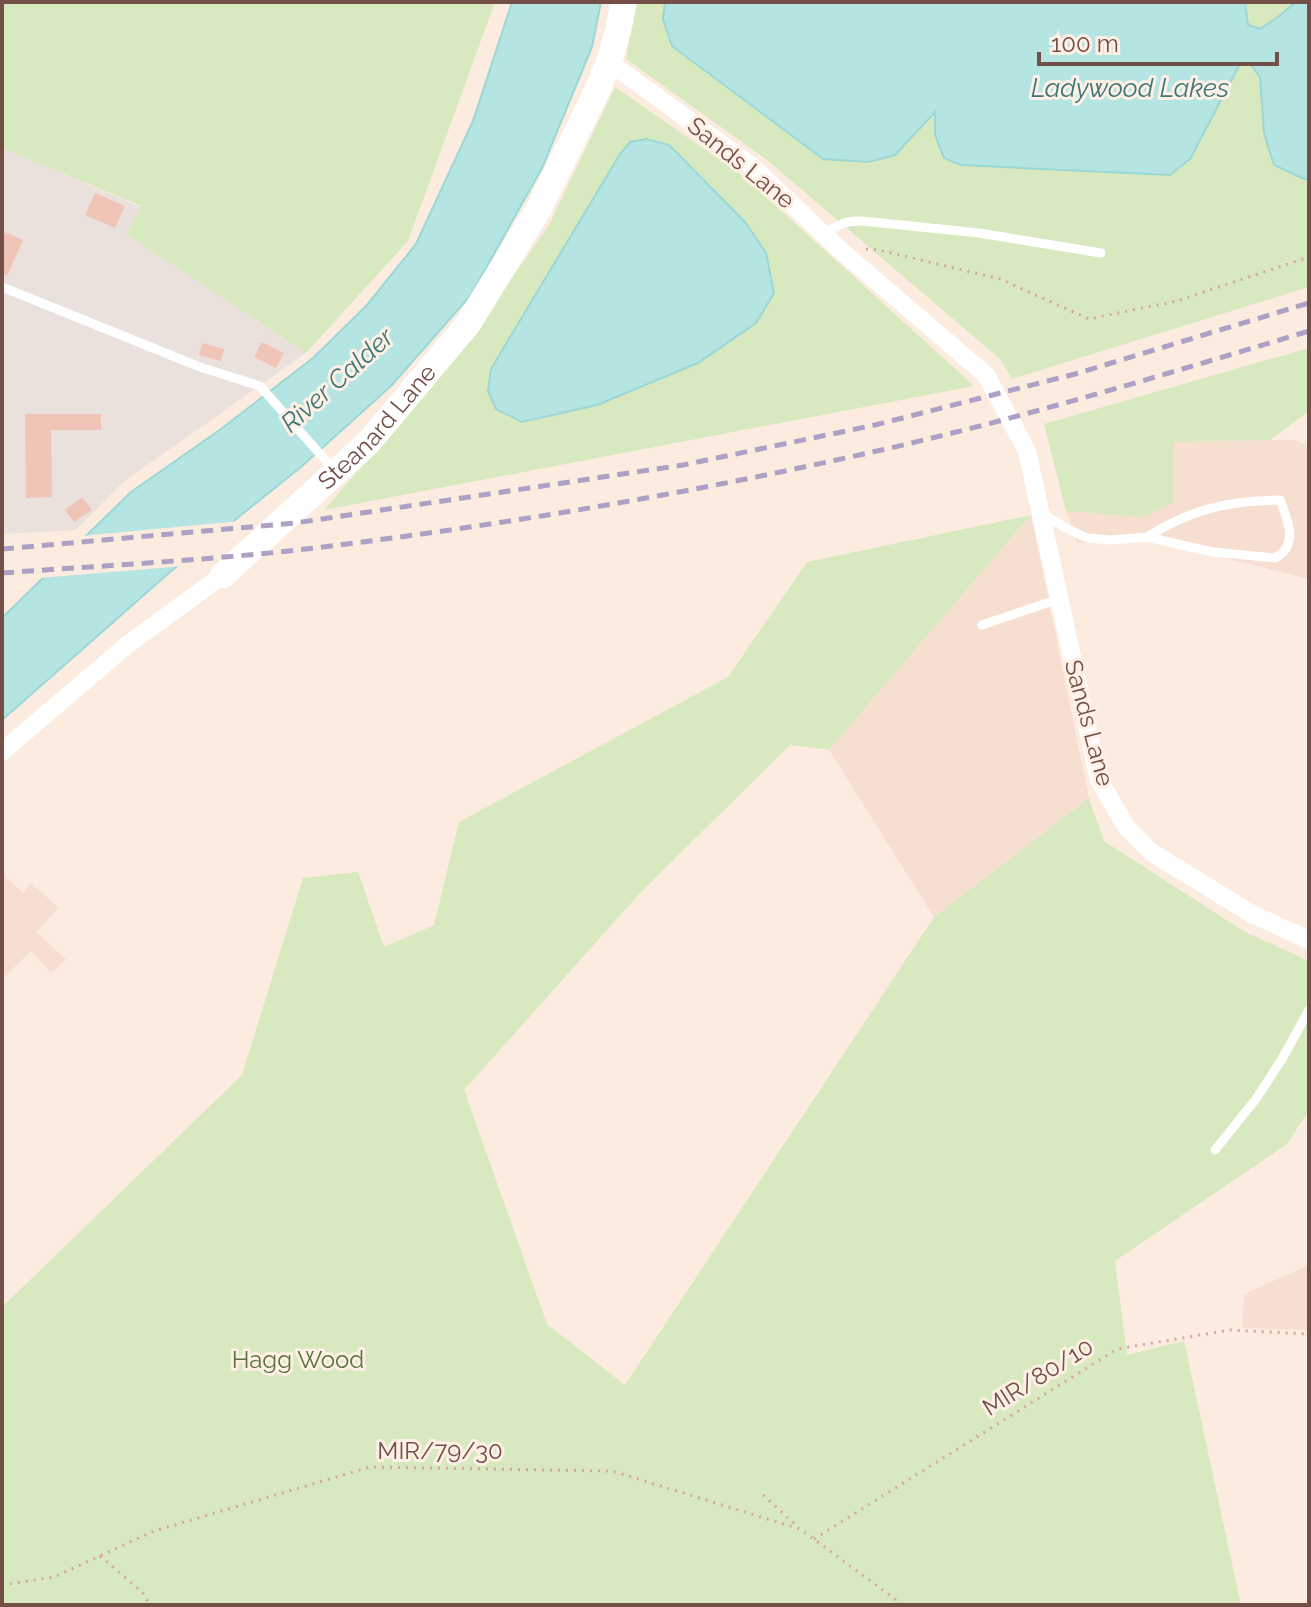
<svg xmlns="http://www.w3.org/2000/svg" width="1311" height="1607" font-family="Raleway,sans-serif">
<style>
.residential{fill:#f6dfd1}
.industrial{fill:#eae0dc}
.green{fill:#d8e9bf;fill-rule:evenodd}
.water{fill:#b5e5e3;stroke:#9bd7d5;stroke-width:2}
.pier{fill:#fcece0}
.building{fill:#f1c4b8}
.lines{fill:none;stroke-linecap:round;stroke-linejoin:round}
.path{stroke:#d6a79b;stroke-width:3;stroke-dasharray:2 6;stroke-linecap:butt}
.lane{stroke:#fff;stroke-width:9}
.street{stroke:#fff;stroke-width:18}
.secondary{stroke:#fff;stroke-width:26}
.rail{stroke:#aca0c4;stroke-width:5;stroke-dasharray:12 8;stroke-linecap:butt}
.labels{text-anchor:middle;stroke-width:6;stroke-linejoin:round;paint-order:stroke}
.street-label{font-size:24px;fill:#734f47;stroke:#fff0e6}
.park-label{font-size:24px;fill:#58733d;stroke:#fff0e6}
.water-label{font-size:26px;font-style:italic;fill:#3c7877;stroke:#fff0e6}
</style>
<rect width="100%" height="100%" fill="#fcece0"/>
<!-- residential -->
<g class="residential">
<polygon points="1294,440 1309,446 1309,579 1148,539 1077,543 1066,511 1143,517 1173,442"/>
<polygon points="1031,515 1089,798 934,917 829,750"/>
<polygon points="4,875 23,893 31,883 59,908 36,932 66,959 51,973 31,951 2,979 2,877"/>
<polygon points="1309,1265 1309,1330 1242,1328 1244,1294"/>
</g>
<!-- industrial -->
<polygon class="industrial" points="2,148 141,207 127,235 306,353 122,483 76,530 2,534"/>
<!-- green -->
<g class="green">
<polygon points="2,2 495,2 408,241 306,353 126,234 141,206 2,148"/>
<polygon points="636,2 665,2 663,19 936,111 1190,159 1240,64 1251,64 1260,77 1264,133 1303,179 1309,179 1309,287 1012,379 1000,359 767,160 626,59"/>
<polygon points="1245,2 1296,2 1279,17 1260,29 1248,25"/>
<path d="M 615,87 L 742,175 L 974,386 L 324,510 L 458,355 L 549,225 ZM 646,139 L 669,144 L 774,293 L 756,323 L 698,363 L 630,142 Z"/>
<polygon points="1309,348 1309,411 1270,440 1173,442 1173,503 1143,517 1066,511 1044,424"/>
<polygon points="1031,515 829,750 790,745 641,892 464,1090 547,1324 625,1385 934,917 1089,798 1104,841 1245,932 1309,961 1309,1110 1287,1144 1115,1261 1127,1355 1184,1341 1241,1605 2,1605 2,1307 242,1075 303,878 358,872 384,947 434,925 459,822 728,677 807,562"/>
</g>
<!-- water -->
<g class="water">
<polygon points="512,2 601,2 592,47 542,168 471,295 391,386 301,467 170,572 2,720 2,618 131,492 221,429 313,358 367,305 416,244 473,121"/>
<polygon points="665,2 1245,2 1248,25 1260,29 1278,17 1296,2 1309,2 1309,179 1304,179 1274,165 1264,133 1260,77 1250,64 1240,64 1190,159 1170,175 961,165 944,158 935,134 935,112 895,155 868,162 823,159 672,46 663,19"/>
<polygon points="646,139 669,145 745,222 766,253 774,293 756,323 698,363 597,405 522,422 496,409 488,391 491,369 620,154 630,142"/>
</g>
<!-- pier -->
<polygon class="pier" points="240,521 184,566 39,578 81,536"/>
<!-- building -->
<g class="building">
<polygon points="95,193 125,206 115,228 85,215"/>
<polygon points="2,231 23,240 7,276 2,274"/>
<polygon points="262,342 284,353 276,368 254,357"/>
<polygon points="202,343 224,349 221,361 199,355"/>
<polygon points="25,414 101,414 101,430 51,430 52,497 26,498"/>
<polygon points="82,497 92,510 74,522 65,510"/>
</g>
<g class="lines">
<!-- path -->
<g class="path">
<polyline points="866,249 879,250 1000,279 1089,319 1177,301 1309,257"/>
<polyline points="763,1495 797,1526"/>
<polyline points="814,1539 1117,1349 1230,1330 1309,1334"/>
<polyline points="100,1556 142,1592 150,1605"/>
<polyline points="2,1585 54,1577 154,1531 370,1467 612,1471 800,1529 903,1605"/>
</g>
<!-- lane -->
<g class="lane">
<path d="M 824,235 C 837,225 846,220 862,221 L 979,233 L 1101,253"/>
<polyline points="2,287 200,367 260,386 334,470"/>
<path d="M 1042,513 L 1064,527 L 1087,538 L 1111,540 L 1147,537 L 1213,552 L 1275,558 C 1299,546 1288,520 1280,500 C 1227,501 1192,509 1147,537"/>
<polyline points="982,625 1059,599"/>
<polyline points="1215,1150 1256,1099 1282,1059 1309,1010"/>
</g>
<!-- street -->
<g class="street">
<polyline points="609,62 753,167 838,248 986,375 1027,451 1099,780 1127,828 1151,852 1252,914 1309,940"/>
<polyline points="2,752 127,645 223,575"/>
</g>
<!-- secondary -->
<path class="secondary" id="s1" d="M 223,575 L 368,443 L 468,324 L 538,210 L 597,91 L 609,62 L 618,31 L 624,2"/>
<!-- rail -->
<g class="rail">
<polyline points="2,549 295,523 683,465 875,425 1075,374 1309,303"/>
<path d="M 2,573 C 98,566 194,561 289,551 C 486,528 683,495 877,451 C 1023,418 1166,374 1309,331"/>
</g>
</g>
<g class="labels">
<!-- street labels -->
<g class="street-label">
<text transform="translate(741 163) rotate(39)" y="8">Sands Lane</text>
<text dy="8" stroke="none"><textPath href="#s1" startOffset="214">Steanard Lane</textPath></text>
<text transform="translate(1089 723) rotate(75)" y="8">Sands Lane</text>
<text transform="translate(1038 1377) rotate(-32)" y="8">MIR/80/10</text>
<text x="440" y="1459">MIR/79/30</text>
</g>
<!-- park labels -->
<g class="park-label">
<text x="298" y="1368">Hagg Wood</text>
</g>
<!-- water labels -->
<g class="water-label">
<text x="1130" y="97">Ladywood Lakes</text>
<text transform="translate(337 380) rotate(-42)" y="9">River Calder</text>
</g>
</g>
<!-- border -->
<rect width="1311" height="1607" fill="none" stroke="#734f47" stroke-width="8"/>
<!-- scale -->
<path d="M1039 52v12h238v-12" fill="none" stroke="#734f47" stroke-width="4"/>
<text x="1051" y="52" font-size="24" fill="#734f47" stroke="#fff0e6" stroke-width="6" paint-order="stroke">100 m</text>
</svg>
